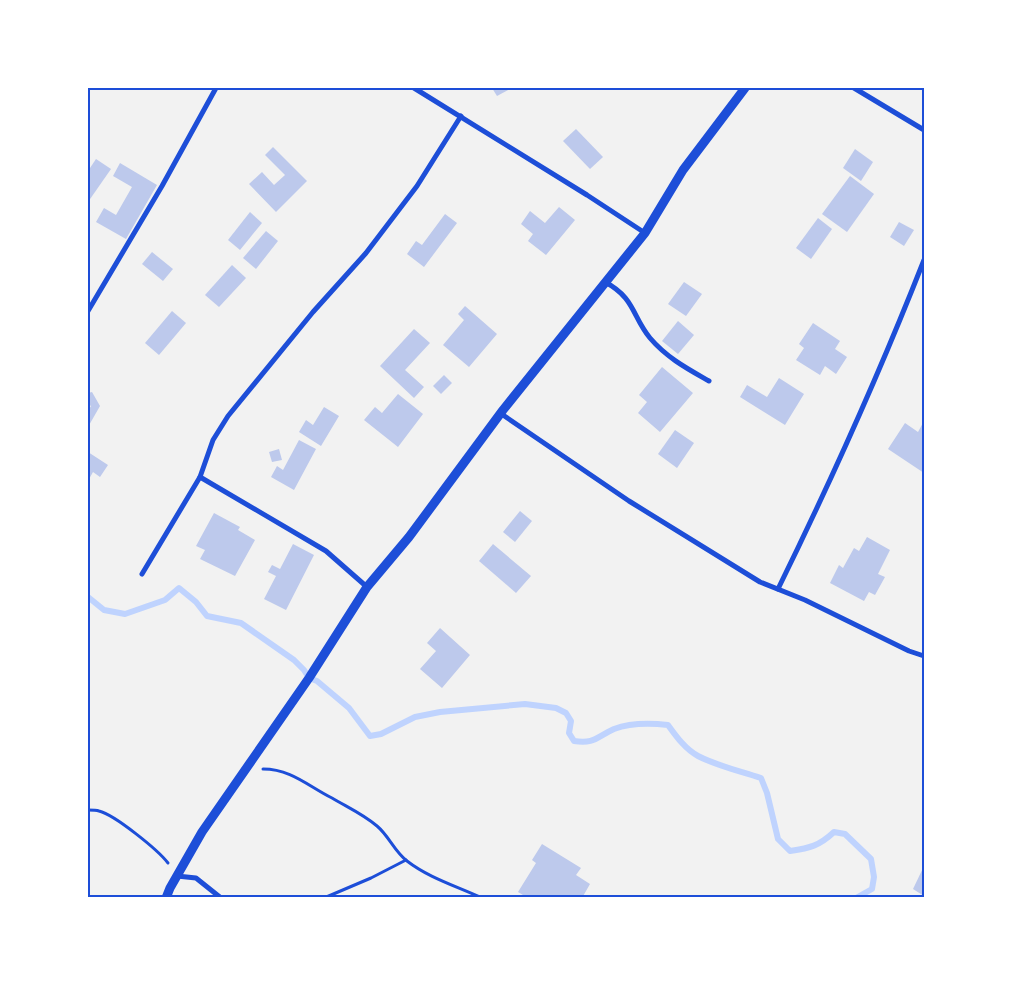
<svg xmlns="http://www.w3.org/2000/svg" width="1012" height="985" font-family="'Sofia Sans Condensed',sans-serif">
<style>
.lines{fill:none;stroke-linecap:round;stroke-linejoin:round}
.stream{stroke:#bfd3fe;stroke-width:6}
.building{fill:#bdc9ec}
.path{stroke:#1d4ed8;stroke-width:3}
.minor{stroke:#1d4ed8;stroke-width:5}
.tertiary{stroke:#1d4ed8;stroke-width:9}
.neatline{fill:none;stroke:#1d4ed8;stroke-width:2}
</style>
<rect width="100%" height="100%" fill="#f2f2f2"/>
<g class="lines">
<!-- stream -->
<path class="stream" d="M 88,597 L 104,610 L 125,614 L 165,600 L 179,588 L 196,602 L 207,616 L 241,623 L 294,660 L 304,670 L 309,678 L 317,681 L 349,708 L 370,736 L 381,734 L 415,717 L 440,712 L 525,704 L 556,708 L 566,713 L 571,721 L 569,733 L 574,741 C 595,744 596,737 614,729 C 630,723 651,723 668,725 C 676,736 685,749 698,756 C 717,766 740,771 761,778 L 767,793 L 778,839 L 790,851 C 810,848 819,846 834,832 L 845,834 L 871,859 L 874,877 L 872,889 L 856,898"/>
</g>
<!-- building -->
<g class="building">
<polygon points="492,88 512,88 497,96"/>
<polygon points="576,129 603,157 590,169 563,141"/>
<polygon points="273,147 307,181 276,212 249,184 262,172 274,185 285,175 265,155"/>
<polygon points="855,149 873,162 861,181 843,168"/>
<polygon points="96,159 111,169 88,202 88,171"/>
<polygon points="120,163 157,185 126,239 96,222 104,208 116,215 132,187 113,176"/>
<polygon points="850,176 874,194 847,232 822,214"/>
<polygon points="559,207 575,220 546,255 528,241 533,234 521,224 530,211 545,223"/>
<polygon points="250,212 262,223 240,250 228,240"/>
<polygon points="445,214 457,223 424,267 407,254 416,241 422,245"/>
<polygon points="818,218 832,229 811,259 796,248"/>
<polygon points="899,222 914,230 904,246 890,237"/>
<polygon points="266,231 278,241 256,269 243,258"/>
<polygon points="152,252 173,269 163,281 142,264"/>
<polygon points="232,265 246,278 219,307 205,295"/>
<polygon points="684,282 702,294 686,316 668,304"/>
<polygon points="465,306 497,334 469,367 443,345 464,320 458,314"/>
<polygon points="172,311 186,323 159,355 145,343"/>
<polygon points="678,321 694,335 678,354 662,341"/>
<polygon points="813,323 840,341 835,349 847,357 836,374 825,366 820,375 796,360 804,348 799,344"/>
<polygon points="414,329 430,343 405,370 424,387 414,398 380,366"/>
<polygon points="662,367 693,393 660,432 638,413 647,402 639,395"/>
<polygon points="444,375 452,383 441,394 433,386"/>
<polygon points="779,378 804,394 785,425 740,397 747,385 767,397"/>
<polygon points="92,392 100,406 88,427 88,411 91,406 88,404 88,393"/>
<polygon points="398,394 423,414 398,447 364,420 375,407 382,413"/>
<polygon points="324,407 339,416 321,446 299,432 306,420 313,425"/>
<polygon points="924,421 924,473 888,449 905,423 918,432"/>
<polygon points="675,430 694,443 677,468 658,454"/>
<polygon points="299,440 316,449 294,490 271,477 277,466 283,470"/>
<polygon points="279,449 282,460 272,462 269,452"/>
<polygon points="88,452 108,465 100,477 93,472 88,481"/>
<polygon points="520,511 532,521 515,542 503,532"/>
<polygon points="214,513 240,527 238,530 255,540 235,576 200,559 205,550 196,546"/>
<polygon points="867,537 890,550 878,574 885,577 875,595 869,592 864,601 830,583 839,565 843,568 854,548 859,551"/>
<polygon points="293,544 314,555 286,610 264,599 276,576 268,572 272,565 280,569"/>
<polygon points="493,544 531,576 516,593 479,561"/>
<polygon points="440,628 470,655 442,688 420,669 436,651 427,643"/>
<polygon points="542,844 581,868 576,875 590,884 582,898 528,898 518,892 536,863 532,860"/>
<polygon points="924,866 924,896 913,889"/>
</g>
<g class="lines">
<!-- path -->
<g class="path">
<path d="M 263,769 C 291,769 308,786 332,798 C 347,807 363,814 377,826 C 389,836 394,851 407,861 C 429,878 456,886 482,898"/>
<path d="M 88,810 C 91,810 96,810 99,811 C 115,815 158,850 168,863"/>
<polyline points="324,898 371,878 406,860"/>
</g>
<!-- minor -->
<g class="minor">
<polyline points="414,88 587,195 645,233"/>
<polyline points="854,88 924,130"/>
<path d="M 605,282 C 635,298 632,316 650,338 C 667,358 688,369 709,381"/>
<polyline points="88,311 162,186 216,88"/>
<polyline points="500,413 629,501 760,582 805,600 909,651 924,656"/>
<polyline points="200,477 326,551 367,587"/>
<polyline points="142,574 200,477 213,440 228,416 313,312 366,253 417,186 461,116"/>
<path d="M 778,589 C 831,481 880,372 924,260"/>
<polyline points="177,876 196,878 221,898"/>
</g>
<!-- tertiary -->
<polyline class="tertiary" points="166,898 170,888 202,832 309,678 367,587 409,537 503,410 645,233 683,170 745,88"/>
</g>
<!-- border -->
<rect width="1012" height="985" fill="none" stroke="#ffffff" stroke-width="178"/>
<rect x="89" y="89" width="834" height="807" class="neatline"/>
</svg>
